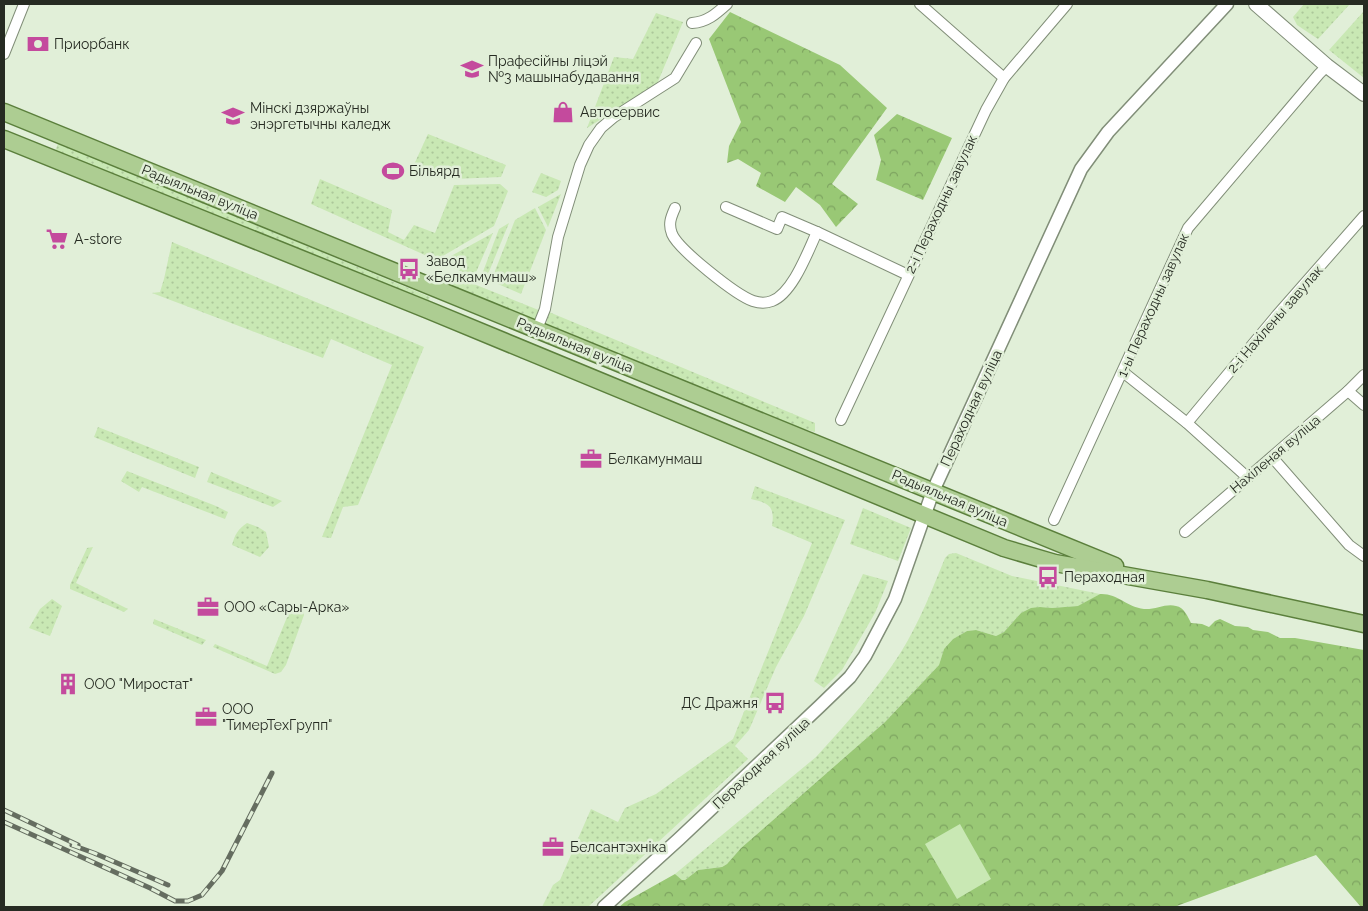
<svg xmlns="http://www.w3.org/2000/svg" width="1368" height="911" font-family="Raleway,sans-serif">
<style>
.grass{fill:url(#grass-dots)}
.forest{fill:url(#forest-crowns)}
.park{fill:#c9e8b4}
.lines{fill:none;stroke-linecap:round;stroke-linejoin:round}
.minor-casing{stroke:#818e78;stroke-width:12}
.tertiary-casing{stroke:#818e78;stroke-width:15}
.secondary-casing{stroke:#818e78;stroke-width:16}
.primary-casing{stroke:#5b7f3c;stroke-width:19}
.minor{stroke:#fff;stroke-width:10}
.tertiary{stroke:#fff;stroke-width:12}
.secondary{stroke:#fff;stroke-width:14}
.primary{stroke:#adcd92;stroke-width:16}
.rail-casing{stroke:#656d60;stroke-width:5}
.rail{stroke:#e1efd8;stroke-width:3;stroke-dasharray:9;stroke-linecap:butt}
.labels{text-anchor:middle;stroke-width:5;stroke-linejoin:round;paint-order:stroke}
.poi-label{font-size:14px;fill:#262b22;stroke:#e1efd8;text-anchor:start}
.street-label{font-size:14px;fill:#262b22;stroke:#e1efd8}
</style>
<defs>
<pattern id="grass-dots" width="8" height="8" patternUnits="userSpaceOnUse" patternTransform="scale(1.25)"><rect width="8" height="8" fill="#c9e8b4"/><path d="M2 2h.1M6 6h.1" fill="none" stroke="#acc79a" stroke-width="1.8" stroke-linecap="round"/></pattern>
<pattern id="forest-crowns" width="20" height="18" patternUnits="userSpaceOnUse" patternTransform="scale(1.25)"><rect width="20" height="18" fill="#99c875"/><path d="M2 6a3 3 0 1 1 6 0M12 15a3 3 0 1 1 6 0" fill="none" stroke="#7da360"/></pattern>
</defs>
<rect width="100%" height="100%" fill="#e1efd8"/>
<!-- grass -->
<g class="grass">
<polygon points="1304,4 1350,4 1318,39 1297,25 1293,17"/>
<polygon points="1364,11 1364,78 1329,50"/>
<polygon points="656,13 683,22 657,84 587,128 614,57 633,59"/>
<polygon points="428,134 506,165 501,177 453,179 420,167 417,173 411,171"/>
<polygon points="58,143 430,297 427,305 55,152"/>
<polygon points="541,173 561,181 558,190 546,197 532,192"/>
<polygon points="320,179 392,210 388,232 404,240 414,225 435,233 454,185 500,184 508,191 494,226 436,260 311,204"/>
<polygon points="561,194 548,227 538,207"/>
<polygon points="535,208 546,230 521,294 491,281 515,220"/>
<polygon points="509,223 486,279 481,277 499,229"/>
<polygon points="493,233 474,277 440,262"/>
<polygon points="172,242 424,347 358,505 343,507 331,538 322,537 392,365 331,339 323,358 152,293 160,292 164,279"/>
<polygon points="449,274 541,311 536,319 529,320 445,285"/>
<polygon points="549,312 815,423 815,432 789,425 546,325"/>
<polygon points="98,427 199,467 195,478 94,437"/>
<polygon points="127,471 216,506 228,512 225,519 142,487 139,492 121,481"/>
<polygon points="211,472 282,501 273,507 207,482"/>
<path d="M 755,486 L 845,520 L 804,616 L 776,667 L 749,730 L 735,746 L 748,759 L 588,907 L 542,907 L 553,885 L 560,880 L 591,809 L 618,822 L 625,808 L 656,794 L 733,739 L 812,543 L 772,526 C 775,506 769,503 751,499 Z"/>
<polygon points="863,508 911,528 898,561 850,544"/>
<path d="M 247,523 L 258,527 L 266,532 L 269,547 L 260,557 L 232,545 C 235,534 238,529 247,523 Z"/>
<polygon points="93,547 76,583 128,609 124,612 70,589 70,585 87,548"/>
<path d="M 956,553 L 1012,576 L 1100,594 L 1079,606 L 1052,608 L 1040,607 L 1021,613 L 1004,632 L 996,636 L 976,630 L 967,631 L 953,639 L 944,649 L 939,665 L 885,722 L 741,848 L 727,864 L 722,867 L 698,870 L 685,880 L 682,880 L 675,874 L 816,757 C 846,724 877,690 901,652 C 919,623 932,590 945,558 L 949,554 Z"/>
<polygon points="863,574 888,581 875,613 842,670 824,688 814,681"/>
<polygon points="52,599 62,606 50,636 29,628 40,609"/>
<polygon points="292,605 303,611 304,615 286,665 281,672 275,674 213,647 215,644 267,666"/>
<polygon points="154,619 206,640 202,645 153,624"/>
</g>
<!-- forest -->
<g class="forest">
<polygon points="730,12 840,65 887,108 832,184 858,204 836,227 820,205 796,187 785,202 756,186 761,173 738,159 727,163 729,146 741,122 709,39"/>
<polygon points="897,114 952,138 923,200 876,180 881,160 874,135"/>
<path d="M 1100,594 C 1117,593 1127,607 1144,609 C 1155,610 1166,603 1176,606 C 1184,607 1188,617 1191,623 L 1202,624 L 1209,627 L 1215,621 L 1220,619 L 1235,626 L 1248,627 L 1253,630 L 1268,632 L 1280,638 L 1295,638 L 1364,650 L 1364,907 L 1361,907 L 1316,855 L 1174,907 L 619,907 L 625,902 L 675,874 L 682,880 L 685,880 L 698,870 L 722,867 L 727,864 L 741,848 L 885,722 L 939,665 L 944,649 L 953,639 L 967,631 L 976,630 L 996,636 L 1004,632 L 1021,613 L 1031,608 L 1040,607 L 1052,608 L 1078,606 Z"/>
</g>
<!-- park -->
<polygon class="park" points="960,824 991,879 957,899 925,844"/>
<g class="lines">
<!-- minor casing -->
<g class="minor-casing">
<g id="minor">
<polyline points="920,4 1004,78"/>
<path d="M 692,23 C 707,22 716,14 727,4"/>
<polyline points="4,54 24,4"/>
<polyline points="726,207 777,229 782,217 817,232 908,275"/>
<path d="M 675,208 C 671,217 668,224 672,234 C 679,250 736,295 753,301 C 759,303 767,303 772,301 C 793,293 808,251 817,232"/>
<polyline points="537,329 545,309 558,237 580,165 589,145 601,128 614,117 675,78 696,43"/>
<polyline points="1123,372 1187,423 1247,477"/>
<polyline points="1348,391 1364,405"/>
<polyline points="841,420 986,110 1004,78 1067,4"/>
<polyline points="1187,423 1277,315 1364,216"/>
<polyline points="1272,457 1349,545 1364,556"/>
<polyline points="1054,520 1188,228 1319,74 1327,66"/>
<polyline points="1185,532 1348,391 1364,375"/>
</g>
</g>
<!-- tertiary casing -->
<g class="tertiary-casing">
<polyline id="tertiary" points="604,907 679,839 820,706 850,677 865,656 895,599 933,491 1081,169 1108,132 1227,4"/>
</g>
<!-- secondary casing -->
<g class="secondary-casing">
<polyline id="secondary" points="1256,4 1327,66 1364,94"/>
</g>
<!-- primary casing -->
<g class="primary-casing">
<g id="primary">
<polyline points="4,112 1115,566"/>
<polyline points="4,139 428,310 1004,548 1055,563 1207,590 1364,624"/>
</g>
</g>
<!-- minor -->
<use href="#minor" class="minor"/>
<!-- tertiary -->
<use href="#tertiary" class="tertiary"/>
<!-- secondary -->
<use href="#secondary" class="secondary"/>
<!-- primary -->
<use href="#primary" class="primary"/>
<!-- rail casing -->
<g class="rail-casing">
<g id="rail">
<polyline points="4,810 78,845"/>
<polyline points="4,822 150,888 175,901 188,901 202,895 222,871 272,773"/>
<polyline points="72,845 94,853 168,885"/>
</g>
</g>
<!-- rail -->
<use href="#rail" class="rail"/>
</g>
<!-- icons -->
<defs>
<g id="bank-bare" transform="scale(1.725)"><path d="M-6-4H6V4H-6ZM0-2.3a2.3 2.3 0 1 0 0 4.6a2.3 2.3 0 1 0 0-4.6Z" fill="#c44a9d" stroke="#e1efd8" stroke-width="2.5" paint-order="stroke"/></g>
<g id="university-bare" transform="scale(1.725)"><path d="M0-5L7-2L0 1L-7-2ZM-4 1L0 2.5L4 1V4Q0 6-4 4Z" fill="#c44a9d" stroke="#e1efd8" stroke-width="2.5" paint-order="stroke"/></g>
<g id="shop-bare" transform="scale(1.725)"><path d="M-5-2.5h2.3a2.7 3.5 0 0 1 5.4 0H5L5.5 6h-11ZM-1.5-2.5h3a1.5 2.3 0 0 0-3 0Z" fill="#c44a9d" stroke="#e1efd8" stroke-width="2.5" paint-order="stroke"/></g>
<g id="stadium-bare" transform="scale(1.725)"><path d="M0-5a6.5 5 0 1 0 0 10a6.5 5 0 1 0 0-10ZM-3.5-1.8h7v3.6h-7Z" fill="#c44a9d" stroke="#e1efd8" stroke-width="2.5" paint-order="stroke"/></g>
<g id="supermarket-bare" transform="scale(1.725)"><path d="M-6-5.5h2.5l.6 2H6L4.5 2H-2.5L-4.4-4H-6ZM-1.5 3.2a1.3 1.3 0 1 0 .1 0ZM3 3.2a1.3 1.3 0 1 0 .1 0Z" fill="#c44a9d" stroke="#e1efd8" stroke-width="2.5" paint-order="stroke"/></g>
<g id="bus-bare" transform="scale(1.725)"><path d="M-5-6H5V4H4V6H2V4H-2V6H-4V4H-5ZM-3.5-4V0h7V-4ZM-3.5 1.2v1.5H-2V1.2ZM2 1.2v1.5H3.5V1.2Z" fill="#c44a9d" stroke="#e1efd8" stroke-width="2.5" paint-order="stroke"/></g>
<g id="office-bare" transform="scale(1.725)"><path d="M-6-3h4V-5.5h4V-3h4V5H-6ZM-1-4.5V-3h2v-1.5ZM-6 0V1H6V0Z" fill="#c44a9d" stroke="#e1efd8" stroke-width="2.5" paint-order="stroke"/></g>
<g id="building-bare" transform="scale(1.725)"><path d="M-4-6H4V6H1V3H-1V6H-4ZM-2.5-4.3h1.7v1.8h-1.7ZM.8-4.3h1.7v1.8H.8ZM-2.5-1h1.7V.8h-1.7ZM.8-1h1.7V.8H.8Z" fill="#c44a9d" stroke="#e1efd8" stroke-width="2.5" paint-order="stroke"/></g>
</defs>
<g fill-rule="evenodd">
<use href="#bank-bare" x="38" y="44"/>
<use href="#university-bare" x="472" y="69"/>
<use href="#shop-bare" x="563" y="112"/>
<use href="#university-bare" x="233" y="116"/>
<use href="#stadium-bare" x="393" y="171"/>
<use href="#supermarket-bare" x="57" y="239"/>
<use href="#bus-bare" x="409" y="269"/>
<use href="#office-bare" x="591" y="459"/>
<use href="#bus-bare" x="1048" y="577"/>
<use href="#office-bare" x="208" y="607"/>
<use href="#building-bare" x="68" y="684"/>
<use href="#bus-bare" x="775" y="703"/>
<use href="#office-bare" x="206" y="717"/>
<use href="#office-bare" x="553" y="847"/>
</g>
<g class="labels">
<!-- poi labels -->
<g class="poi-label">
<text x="54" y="49">Приорбанк</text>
<text x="488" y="66">Прафесійны ліцэй<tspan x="488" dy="16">№3 машынабудавання</tspan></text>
<text x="250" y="113">Мінскі дзяржаўны<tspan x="250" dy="16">энэргетычны каледж</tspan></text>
<text x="580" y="117">Автосервис</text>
<text x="409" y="176">Більярд</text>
<text x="74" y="244">А-store</text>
<text x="426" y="266">Завод<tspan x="426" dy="16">«Белкамунмаш»</tspan></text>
<text x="608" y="464">Белкамунмаш</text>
<text x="1064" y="582">Пераходная</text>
<text x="224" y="612">ООО «Сары-Арка»</text>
<text x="84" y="689">ООО "Миростат"</text>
<text x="758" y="708" text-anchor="end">ДС Дражня</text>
<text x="222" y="714">ООО<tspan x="222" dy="16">"ТимерТехГрупп"</tspan></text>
<text x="570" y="852">Белсантэхніка</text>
</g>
<!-- street labels -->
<g class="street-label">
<text transform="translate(200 192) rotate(22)" y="5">Радыяльная вуліца</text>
<text transform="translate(941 204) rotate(-65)" y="5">2-і Пераходны завулак</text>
<text transform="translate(1153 305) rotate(-66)" y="5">1-ы Пераходны завулак</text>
<text transform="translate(1275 319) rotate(-49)" y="5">2-і Нахілены завулак</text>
<text transform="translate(575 345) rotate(22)" y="5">Радыяльная вуліца</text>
<text transform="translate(971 408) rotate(-65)" y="5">Пераходная вуліца</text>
<text transform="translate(1275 454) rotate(-40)" y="5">Нахіленая вуліца</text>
<text transform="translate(950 498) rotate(23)" y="5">Радыяльная вуліца</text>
<text transform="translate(761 763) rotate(-43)" y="5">Пераходная вуліца</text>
</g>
</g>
<!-- border -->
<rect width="1368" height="911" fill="none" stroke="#262b22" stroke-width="10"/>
</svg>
